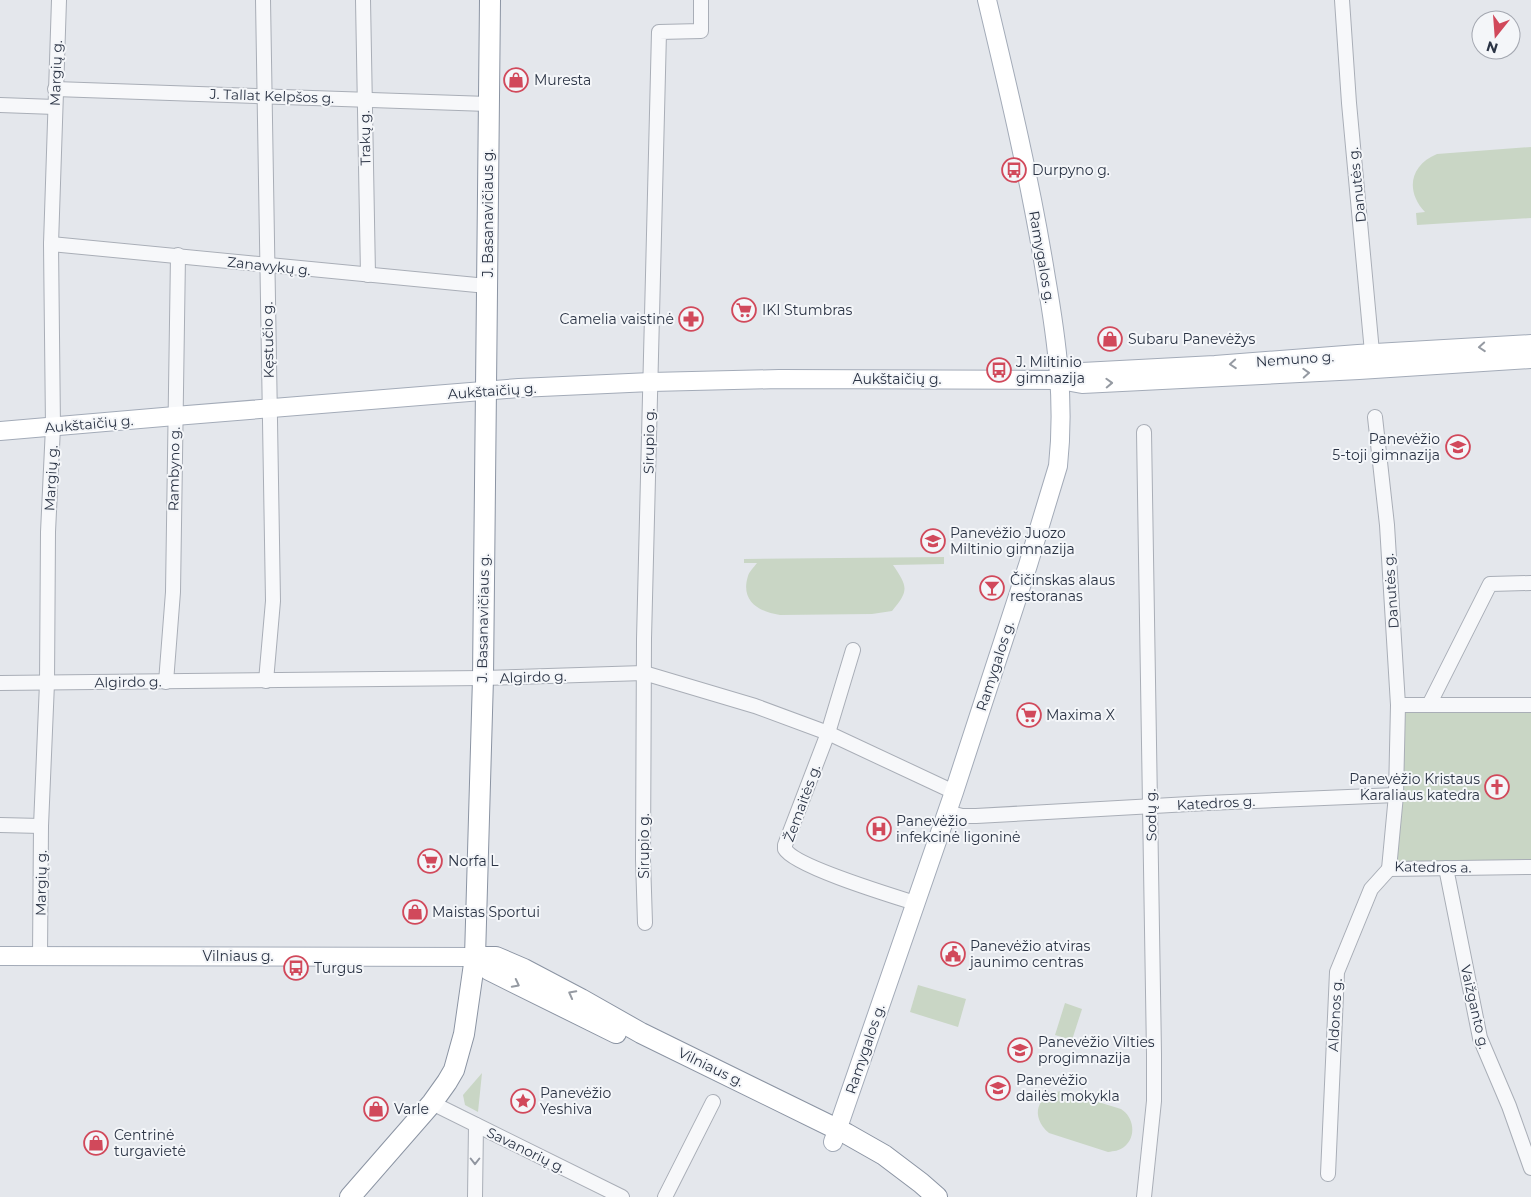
<svg xmlns="http://www.w3.org/2000/svg" width="1531" height="1197" font-family="Montserrat,sans-serif">
<style>
.green{fill:#c9d6c5}
.lines{fill:none;stroke-linecap:round;stroke-linejoin:round}
.minor-casing{stroke:#a9aeb7;stroke-width:16}
.major-casing{stroke:#a3abb8;stroke-width:20}
.highway-casing{stroke:#8b94a3;stroke-width:22}
.minor{stroke:#f7f8fa;stroke-width:14}
.major{stroke:#fff;stroke-width:18}
.highway{stroke:#fff;stroke-width:20}
.oneway{stroke:#959aa2}
.oneway2{stroke:#9196a0}
.labels{text-anchor:middle;stroke-width:4;stroke-linejoin:round;paint-order:stroke}
.street-label{font-size:14px;fill:#2b3445;stroke:#f4f6f9}
.poi-label{font-size:14px;fill:#2b3445;stroke:#f4f6f9;text-anchor:start}
</style>
<rect width="100%" height="100%" fill="#e4e7ec"/>
<!-- green -->
<g class="green">
<path d="M 1531,147 L 1531,218 L 1417,225 L 1416,213 L 1425,212 C 1405,191 1410,165 1437,154 Z"/>
<path d="M 944,557 L 944,564 L 893,565 C 907,586 910,590 892,611 L 872,614 L 780,615 C 759,612 740,601 748,576 C 749,572 754,567 757,563 L 744,563 L 744,559 Z"/>
<polygon points="1398,705 1531,705 1531,867 1389,869"/>
<polygon points="918,985 966,999 958,1027 910,1012"/>
<polygon points="1065,1003 1082,1009 1072,1040 1055,1035"/>
<polygon points="482,1073 478,1112 465,1105 463,1095"/>
<path d="M 1062,1091 L 1121,1109 C 1134,1117 1137,1137 1124,1147 C 1119,1151 1114,1151 1108,1152 L 1049,1133 C 1030,1117 1036,1094 1062,1091 Z"/>
</g>
<g class="lines">
<!-- minor casing -->
<g class="minor-casing">
<g id="minor">
<polyline points="263,0 273,601 266,681"/>
<polyline points="363,0 368,275"/>
<polyline points="1342,0 1349,103 1373,363"/>
<polyline points="55,89 488,104"/>
<polyline points="0,105 55,107"/>
<polyline points="51,244 487,286"/>
<polyline points="1375,417 1387,525 1398,705 1396,795 1389,869"/>
<path d="M 853,650 L 828,733 L 785,845 L 785,849 C 794,866 893,896 915,903"/>
<polyline points="166,682 173,592 178,255"/>
<polyline points="0,683 483,678 644,673 755,706 828,733 954,792"/>
<polyline points="1398,705 1531,705"/>
<polyline points="1429,705 1490,584 1531,583"/>
<polyline points="947,812 962,816 976,816 1207,803 1396,795"/>
<polyline points="0,825 41,826"/>
<polyline points="1446,868 1480,1038 1509,1106 1531,1168"/>
<polyline points="1389,869 1531,867"/>
<polyline points="645,923 643,860 644,639 659,32 701,31 701,0"/>
<polyline points="40,956 41,826 47,683 48,532 53,427 51,244 59,0"/>
<polyline points="432,1103 622,1197"/>
<polyline points="1328,1174 1337,972 1371,889 1389,869"/>
<polyline points="475,1197 476,1125"/>
<polyline points="665,1197 713,1102"/>
<polyline points="1144,1197 1154,1101 1154,1054 1144,432"/>
</g>
</g>
<!-- major casing -->
<g class="major-casing">
<g id="major">
<polyline points="1061,380 1082,372 1215,365 1358,354 1531,344"/>
<polyline points="0,431 175,416 519,388 651,382 779,379 1060,380 1082,384 1359,370 1531,359"/>
<polyline points="0,956 475,957"/>
<path d="M 833,1142 L 954,792 L 1028,565 L 1058,466 C 1065,402 1057,341 1046,278 C 1031,184 1009,92 987,0"/>
</g>
</g>
<!-- highway casing -->
<g class="highway-casing">
<g id="highway">
<polyline points="475,957 496,957 524,969 581,999 641,1033 847,1134 884,1155 921,1183 937,1197"/>
<polyline points="475,957 489,970 503,977 616,1033"/>
<polyline points="350,1197 432,1103 447,1082 454,1070 464,1034 475,957 483,678 490,0"/>
</g>
</g>
<!-- minor -->
<use href="#minor" class="minor"/>
<!-- major -->
<use href="#major" class="major"/>
<!-- highway -->
<use href="#highway" class="highway"/>
</g>
<!-- one-way arrows -->
<defs><path id="oneway-chevron" d="M-2-3.5L2.5 0L-2 3.5" fill="none" stroke-width="1.6" stroke-linecap="round" stroke-linejoin="round" transform="scale(1.25)"/></defs>
<g class="oneway">
<use href="#oneway-chevron" transform="translate(1482 347) rotate(176)"/>
<use href="#oneway-chevron" transform="translate(1233 364) rotate(176)"/>
<use href="#oneway-chevron" transform="translate(1306 373) rotate(-3)"/>
<use href="#oneway-chevron" transform="translate(1109 383) rotate(-2)"/>
<use href="#oneway-chevron" transform="translate(516 984) rotate(27)"/>
<use href="#oneway-chevron" transform="translate(572 994) rotate(-152)"/>
</g>
<use class="oneway2" href="#oneway-chevron" transform="translate(475 1161) rotate(90)"/>
<!-- icons -->
<defs>
<g id="shop-ring" transform="scale(1.25)"><circle r="9.5" fill="#f4f6f9" stroke="#d1495b" stroke-width="1.5"/><path d="M-5-2.5h2.3a2.7 3.5 0 0 1 5.4 0H5L5.5 6h-11ZM-1.5-2.5h3a1.5 2.3 0 0 0-3 0Z" fill="#d1495b"/></g>
<g id="bus-ring" transform="scale(1.25)"><circle r="9.5" fill="#f4f6f9" stroke="#d1495b" stroke-width="1.5"/><path d="M-5-6H5V4H4V6H2V4H-2V6H-4V4H-5ZM-3.5-4V0h7V-4ZM-3.5 1.2v1.5H-2V1.2ZM2 1.2v1.5H3.5V1.2Z" fill="#d1495b"/></g>
<g id="supermarket-ring" transform="scale(1.25)"><circle r="9.5" fill="#f4f6f9" stroke="#d1495b" stroke-width="1.5"/><path d="M-6-5.5h2.5l.6 2H6L4.5 2H-2.5L-4.4-4H-6ZM-1.5 3.2a1.3 1.3 0 1 0 .1 0ZM3 3.2a1.3 1.3 0 1 0 .1 0Z" fill="#d1495b"/></g>
<g id="pharmacy-ring" transform="scale(1.25)"><circle r="9.5" fill="#f4f6f9" stroke="#d1495b" stroke-width="1.5"/><path d="M-2-6h4v4h4v4h-4v4h-4v-4h-4v-4h4Z" fill="#d1495b"/></g>
<g id="school-ring" transform="scale(1.25)"><circle r="9.5" fill="#f4f6f9" stroke="#d1495b" stroke-width="1.5"/><path d="M0-5L7-2L0 1L-7-2ZM-4 1L0 2.5L4 1V4Q0 6-4 4Z" fill="#d1495b"/></g>
<g id="bar-ring" transform="scale(1.25)"><circle r="9.5" fill="#f4f6f9" stroke="#d1495b" stroke-width="1.5"/><path d="M-6-5H6L.8 .8V4.5H3.5V6h-7V4.5H-.8V.8Z" fill="#d1495b"/></g>
<g id="church-ring" transform="scale(1.25)"><circle r="9.5" fill="#f4f6f9" stroke="#d1495b" stroke-width="1.5"/><path d="M-1.2-6h2.4v3.5h3.3v2.4h-3.3V6h-2.4V-.1h-3.3v-2.4h3.3Z" fill="#d1495b"/></g>
<g id="hospital-ring" transform="scale(1.25)"><circle r="9.5" fill="#f4f6f9" stroke="#d1495b" stroke-width="1.5"/><path d="M-5-5h3v3.5h4V-5h3V5h-3V1.5h-4V5h-3Z" fill="#d1495b"/></g>
<g id="civic-ring" transform="scale(1.25)"><circle r="9.5" fill="#f4f6f9" stroke="#d1495b" stroke-width="1.5"/><path d="M-.6-6.5H3V-4.5H.6V-3L4-1V1h2V6H-6V1h2V-1L-.6-3ZM-1.2 2.5V6h2.4V2.5Z" fill="#d1495b"/></g>
<g id="sight-ring" transform="scale(1.25)"><circle r="9.5" fill="#f4f6f9" stroke="#d1495b" stroke-width="1.5"/><path d="M0-6L1.8-2.2L6-1.7L2.9 1.2L3.7 5.4L0 3.3L-3.7 5.4L-2.9 1.2L-6-1.7L-1.8-2.2Z" fill="#d1495b"/></g>
</defs>
<g fill-rule="evenodd">
<use href="#shop-ring" x="516" y="80"/>
<use href="#bus-ring" x="1014" y="170"/>
<use href="#supermarket-ring" x="744" y="310"/>
<use href="#pharmacy-ring" x="691" y="319"/>
<use href="#shop-ring" x="1110" y="339"/>
<use href="#bus-ring" x="999" y="370"/>
<use href="#school-ring" x="1458" y="447"/>
<use href="#school-ring" x="933" y="541"/>
<use href="#bar-ring" x="992" y="588"/>
<use href="#supermarket-ring" x="1029" y="715"/>
<use href="#church-ring" x="1497" y="787"/>
<use href="#hospital-ring" x="879" y="829"/>
<use href="#supermarket-ring" x="430" y="861"/>
<use href="#shop-ring" x="415" y="912"/>
<use href="#civic-ring" x="953" y="954"/>
<use href="#bus-ring" x="296" y="968"/>
<use href="#school-ring" x="1020" y="1050"/>
<use href="#school-ring" x="998" y="1088"/>
<use href="#sight-ring" x="523" y="1101"/>
<use href="#shop-ring" x="376" y="1109"/>
<use href="#shop-ring" x="96" y="1143"/>
</g>
<g class="labels">
<!-- street labels -->
<g class="street-label">
<text transform="translate(56 73) rotate(-88)" y="5">Margių g.</text>
<text transform="translate(272 96) rotate(2)" y="5">J. Tallat Kelpšos g.</text>
<text transform="translate(365 138) rotate(-91)" y="5">Trakų g.</text>
<text transform="translate(1357 185) rotate(-96)" y="5">Danutės g.</text>
<text transform="translate(488 213) rotate(-90)" y="5">J. Basanavičiaus g.</text>
<text transform="translate(1042 257) rotate(80)" y="5">Ramygalos g.</text>
<text transform="translate(269 266) rotate(6)" y="5">Zanavykų g.</text>
<text transform="translate(268 340) rotate(-91)" y="5">Kęstučio g.</text>
<text transform="translate(1295 359) rotate(-4)" y="5">Nemuno g.</text>
<text x="897" y="384">Aukštaičių g.</text>
<text transform="translate(492 391) rotate(-4)" y="5">Aukštaičių g.</text>
<text transform="translate(89 424) rotate(-5)" y="5">Aukštaičių g.</text>
<text transform="translate(649 441) rotate(-89)" y="5">Sirupio g.</text>
<text transform="translate(174 469) rotate(-89)" y="5">Rambyno g.</text>
<text transform="translate(51 478) rotate(-87)" y="5">Margių g.</text>
<text transform="translate(1391 591) rotate(-94)" y="5">Danutės g.</text>
<text transform="translate(483 618) rotate(-89)" y="5">J. Basanavičiaus g.</text>
<text transform="translate(995 666) rotate(-72)" y="5">Ramygalos g.</text>
<text transform="translate(533 677) rotate(-2)" y="5">Algirdo g.</text>
<text transform="translate(128 682) rotate(-1)" y="5">Algirdo g.</text>
<text transform="translate(802 803) rotate(-70)" y="5">Žemaitės g.</text>
<text transform="translate(1216 803) rotate(-3)" y="5">Katedros g.</text>
<text transform="translate(1151 815) rotate(-91)" y="5">Sodų g.</text>
<text transform="translate(644 846) rotate(-90)" y="5">Sirupio g.</text>
<text transform="translate(1433 867) rotate(1)" y="5">Katedros a.</text>
<text transform="translate(41 883) rotate(-89)" y="5">Margių g.</text>
<text x="238" y="961">Vilniaus g.</text>
<text transform="translate(1475 1007) rotate(77)" y="5">Vaižganto g.</text>
<text transform="translate(1335 1015) rotate(-87)" y="5">Aldonos g.</text>
<text transform="translate(865 1049) rotate(-71)" y="5">Ramygalos g.</text>
<text transform="translate(711 1067) rotate(26)" y="5">Vilniaus g.</text>
<text transform="translate(526 1150) rotate(26)" y="5">Savanorių g.</text>
</g>
<!-- poi labels -->
<g class="poi-label">
<text x="534" y="85">Muresta</text>
<text x="1032" y="175">Durpyno g.</text>
<text x="762" y="315">IKI Stumbras</text>
<text x="674" y="324" text-anchor="end">Camelia vaistinė</text>
<text x="1128" y="344">Subaru Panevėžys</text>
<text x="1016" y="367">J. Miltinio<tspan x="1016" dy="16">gimnazija</tspan></text>
<text x="1440" y="444" text-anchor="end">Panevėžio<tspan x="1440" dy="16">5-toji gimnazija</tspan></text>
<text x="950" y="538">Panevėžio Juozo<tspan x="950" dy="16">Miltinio gimnazija</tspan></text>
<text x="1010" y="585">Čičinskas alaus<tspan x="1010" dy="16">restoranas</tspan></text>
<text x="1046" y="720">Maxima X</text>
<text x="1480" y="784" text-anchor="end">Panevėžio Kristaus<tspan x="1480" dy="16">Karaliaus katedra</tspan></text>
<text x="896" y="826">Panevėžio<tspan x="896" dy="16">infekcinė ligoninė</tspan></text>
<text x="448" y="866">Norfa L</text>
<text x="432" y="917">Maistas Sportui</text>
<text x="970" y="951">Panevėžio atviras<tspan x="970" dy="16">jaunimo centras</tspan></text>
<text x="314" y="973">Turgus</text>
<text x="1038" y="1047">Panevėžio Vilties<tspan x="1038" dy="16">progimnazija</tspan></text>
<text x="1016" y="1085">Panevėžio<tspan x="1016" dy="16">dailės mokykla</tspan></text>
<text x="540" y="1098">Panevėžio<tspan x="540" dy="16">Yeshiva</tspan></text>
<text x="394" y="1114">Varle</text>
<text x="114" y="1140">Centrinė<tspan x="114" dy="16">turgavietė</tspan></text>
</g>
</g>
<!-- north arrow -->
<g transform="translate(1496 35) rotate(197)"><circle r="24" fill="#f4f6f9" stroke="#a4a8b1"/>
<path d="M0-4L9 19L0 12L-9 19Z" fill="#d1495b"/>
<text y="-8" font-size="14" font-weight="bold" text-anchor="middle" fill="#2b3445">N</text>
</g>
</svg>
